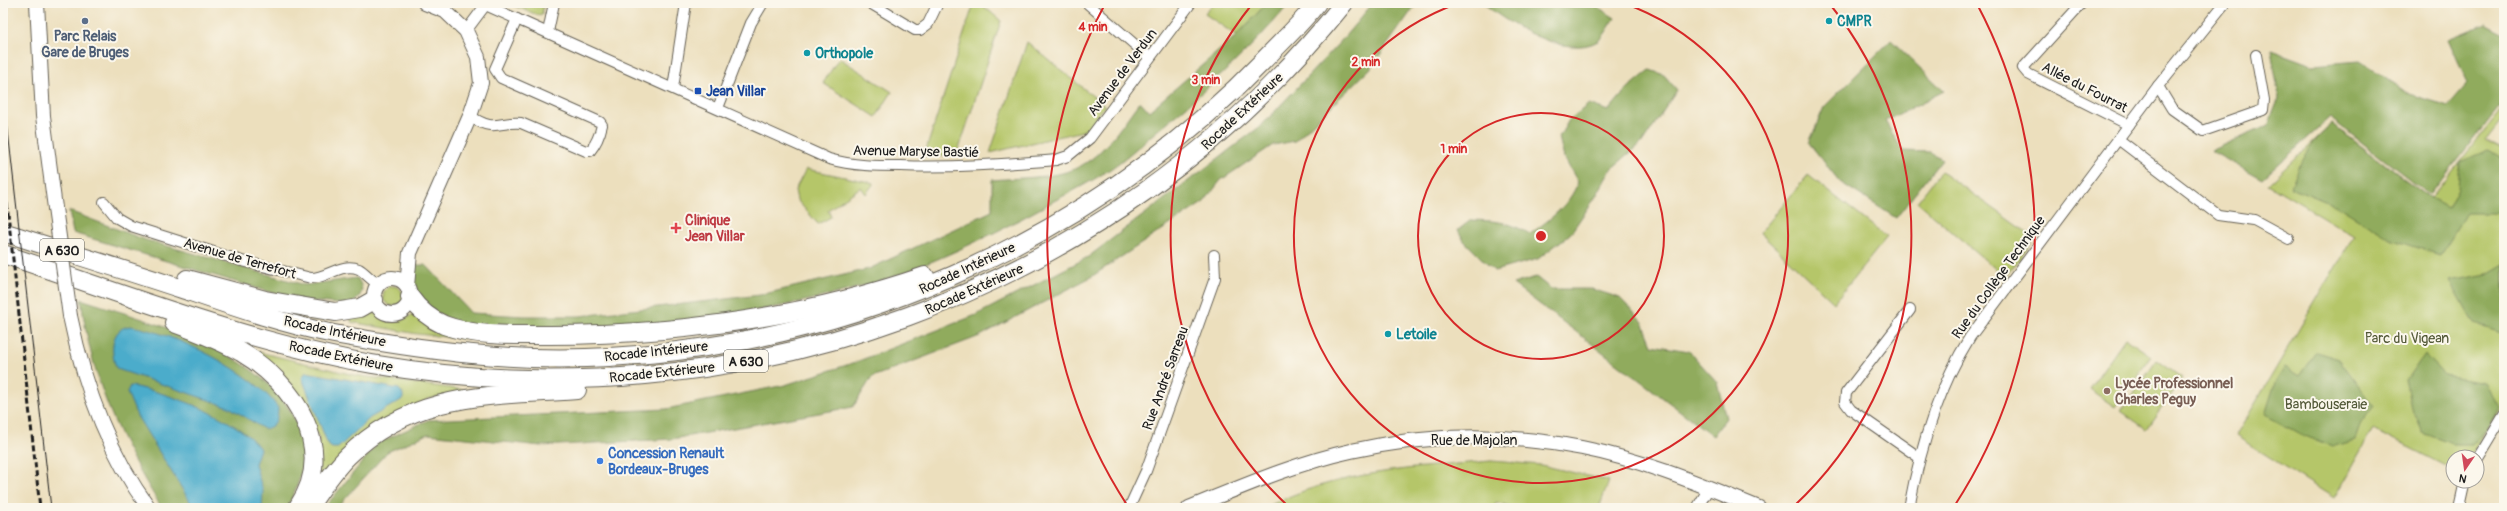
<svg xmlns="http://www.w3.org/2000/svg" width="2507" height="511" font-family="Pangolin,sans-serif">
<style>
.green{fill:#b5c669;stroke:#687142}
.forest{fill:#90ab5d;stroke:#56643c}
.water{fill:#4caccb;stroke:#346474}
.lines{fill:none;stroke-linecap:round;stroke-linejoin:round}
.street-casing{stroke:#656054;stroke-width:12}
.secondary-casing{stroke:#656054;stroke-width:16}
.highway-casing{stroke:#656054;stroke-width:20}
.street{stroke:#fff;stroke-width:10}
.secondary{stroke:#fff;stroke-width:14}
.highway{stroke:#fff;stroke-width:18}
.tram{stroke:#1c1c1c;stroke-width:1}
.rail{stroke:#1c1c1c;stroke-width:3;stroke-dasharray:6 3;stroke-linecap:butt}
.secondary-bridge-casing{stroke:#656054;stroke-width:16;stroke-linecap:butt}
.secondary-bridge{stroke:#fff;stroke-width:14}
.ring{fill:none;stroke:#d62828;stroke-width:2}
.service-dot{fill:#5c6f8a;stroke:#fbf7ec;stroke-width:1.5}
.culture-dot{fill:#0f9aa8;stroke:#fbf7ec;stroke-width:1.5}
.transit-dot{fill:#1a4fb4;stroke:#fbf7ec;stroke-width:1.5}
.health-dot{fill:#e0444e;stroke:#fbf7ec;stroke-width:1.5}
.education-dot{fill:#8d6e63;stroke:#fbf7ec;stroke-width:1.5}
.shop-dot{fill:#3f7fe0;stroke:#fbf7ec;stroke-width:1.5}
.labels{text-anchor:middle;stroke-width:4;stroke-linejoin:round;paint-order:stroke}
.shield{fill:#fbf7ec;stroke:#5f5e5a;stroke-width:1}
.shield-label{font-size:13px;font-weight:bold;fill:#1c1c1c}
.culture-label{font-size:14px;font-weight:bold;fill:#0d838f;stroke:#fbf7ec;text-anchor:start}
.service-label{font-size:14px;font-weight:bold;fill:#4e5e75;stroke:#fbf7ec}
.street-label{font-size:14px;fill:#1c1c1c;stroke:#fbf7ec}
.transit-label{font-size:14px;font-weight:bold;fill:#164399;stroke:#fbf7ec;text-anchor:start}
.health-label{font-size:14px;font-weight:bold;fill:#be3a42;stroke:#fbf7ec;text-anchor:start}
.park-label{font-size:14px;fill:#525837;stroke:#fbf7ec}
.education-label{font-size:14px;font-weight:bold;fill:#785e54;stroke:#fbf7ec;text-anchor:start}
.shop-label{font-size:14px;font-weight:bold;fill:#366cbe;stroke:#fbf7ec;text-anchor:start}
.centre{fill:#d62828;stroke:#fbf7ec;stroke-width:2}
.ring-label{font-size:12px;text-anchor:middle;font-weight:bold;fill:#d62828;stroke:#fbf7ec;stroke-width:4;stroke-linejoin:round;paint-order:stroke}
</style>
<rect width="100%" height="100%" fill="#fbf7ec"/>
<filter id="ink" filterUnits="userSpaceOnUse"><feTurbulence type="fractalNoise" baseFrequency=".025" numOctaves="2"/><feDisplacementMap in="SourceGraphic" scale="8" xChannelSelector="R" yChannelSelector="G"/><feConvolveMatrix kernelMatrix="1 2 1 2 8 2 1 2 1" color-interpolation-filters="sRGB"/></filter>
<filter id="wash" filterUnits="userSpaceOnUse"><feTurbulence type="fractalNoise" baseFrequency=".012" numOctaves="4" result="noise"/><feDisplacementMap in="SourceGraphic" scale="16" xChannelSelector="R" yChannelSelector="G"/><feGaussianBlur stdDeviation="0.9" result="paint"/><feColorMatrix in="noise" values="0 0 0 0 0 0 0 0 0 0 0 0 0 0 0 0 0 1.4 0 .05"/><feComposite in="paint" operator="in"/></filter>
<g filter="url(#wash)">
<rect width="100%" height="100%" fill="#ecdfbd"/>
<!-- green -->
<g class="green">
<polygon points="506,3 544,3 542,14 538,15"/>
<polygon points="974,3 980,3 1001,21 957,155 924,156"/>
<polygon points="1213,3 1267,3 1237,36 1205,14"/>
<polygon points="1027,42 1105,106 1087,130 990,153"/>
<polygon points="839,58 892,92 876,117 823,83"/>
<polygon points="2504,105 2504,117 2486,140 2504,149 2504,403 2470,457 2453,457 2453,470 2373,429 2334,498 2236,436 2354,236 2268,184 2332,124 2431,199"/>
<polygon points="806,169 874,183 866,194 861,187 828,210 831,217 818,224 797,200 795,190"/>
<polygon points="1941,171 2035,238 2005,277 1917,202"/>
<polygon points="1808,175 1887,237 1834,303 1760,233"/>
<circle cx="393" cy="296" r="10"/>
<path d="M 368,307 C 385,323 394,328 414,313 L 468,339 L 417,334 L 351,322 L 351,314 Z"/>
<polygon points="2125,338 2151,356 2115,407 2089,389"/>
<polygon points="246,349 354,375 472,391 428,399 314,489 319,437"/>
<polygon points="2157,360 2182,378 2146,429 2121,411"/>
<path d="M 1491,461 L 1541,465 L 1609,481 L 1599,508 L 1516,508 L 1496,502 L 1494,508 L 1265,508 C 1334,471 1415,468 1491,461 Z"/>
</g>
<!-- forest -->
<g class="forest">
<path d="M 1267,3 L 1290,3 C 1249,52 1201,95 1152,135 C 1138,147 1124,160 1109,170 C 1091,182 1071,192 1052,202 C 995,234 926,268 864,286 C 763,315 645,330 540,328 C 490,326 425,334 410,273 L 416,265 L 426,265 L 471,313 L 524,316 L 580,316 L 760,295 L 869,269 L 992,211 L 992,180 C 1013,178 1050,178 1069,171 C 1102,160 1120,127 1140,101 L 1149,111 L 1236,36 Z"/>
<polygon points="1373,3 1417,3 1370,69 1295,141 1273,145 1221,180 1204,202 1091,277 980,336 872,377 853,407 672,439 541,446 428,434 387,452 337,508 324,508 378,443 428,420 666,409 785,385 856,362 976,315 1088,257 1262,125 1340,42"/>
<path d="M 1483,3 L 1591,3 L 1615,18 C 1610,25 1604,37 1598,41 C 1566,60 1506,23 1483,3 Z"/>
<polygon points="2485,24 2504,34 2504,100 2430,195 2330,118 2262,179 2211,151 2268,125 2279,98 2271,50 2312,65 2360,61 2410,94 2448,106 2468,83 2448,39"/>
<polygon points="1891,40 1944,91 1885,121 1903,151 1930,152 1942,159 1896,218 1840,182 1809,143 1824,107"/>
<path d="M 1650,70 L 1664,75 L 1677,90 L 1643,142 L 1611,169 L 1595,198 L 1570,234 L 1538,259 L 1494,271 L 1464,241 L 1458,230 L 1471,220 C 1497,221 1507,221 1530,234 C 1549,220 1570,205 1578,182 L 1564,158 L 1559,137 L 1569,120 L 1589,104 L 1608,111 L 1628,88 Z"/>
<path d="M 2332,124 L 2431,199 L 2448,208 L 2458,188 L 2460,162 L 2488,150 L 2504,160 L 2504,209 L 2498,213 L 2466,213 L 2440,255 L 2391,239 L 2339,207 L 2291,187 C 2302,156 2308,146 2332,124 Z"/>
<path d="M 69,211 L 146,240 L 305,285 L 357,278 C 366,290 361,296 351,305 L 296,300 L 73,233 Z"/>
<polygon points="2504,264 2504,334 2474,324 2450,281 2487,274"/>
<polygon points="1536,277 1551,289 1592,289 1620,298 1643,322 1652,345 1689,351 1717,382 1726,418 1713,436 1513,284"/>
<path d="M 81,299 C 149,322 272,352 298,428 C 300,434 304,442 304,448 C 304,471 297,488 287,508 L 162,508 C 119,440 91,380 81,299 Z"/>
<polygon points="2316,352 2339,359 2374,406 2361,423 2355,440 2333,447 2300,434 2265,415 2275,383 2285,367 2299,376"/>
<polygon points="2424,354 2444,375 2485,382 2499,407 2486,431 2473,444 2452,444 2423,433 2412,408 2406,380"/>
</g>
<!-- water -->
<g class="water">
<path d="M 130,326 C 172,332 255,372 278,408 C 278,420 275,427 264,429 L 229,407 L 117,369 C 110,354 110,328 130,326 Z"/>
<polygon points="306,372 399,389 403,394 403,399 370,418 338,448 332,448 328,445 302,378"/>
<path d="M 130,386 C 165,391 241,419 260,449 L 255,464 L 263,491 L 262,508 L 194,508 L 137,416 L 127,392 Z"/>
</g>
</g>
<g filter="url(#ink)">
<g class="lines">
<!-- street casing -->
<g class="street-casing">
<g id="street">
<path d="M 481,3 L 829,159 C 853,166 877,166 901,166 C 953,168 1004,164 1056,160 L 1068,156 L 1090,138 L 1191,3"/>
<polyline points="870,3 915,30 920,30 928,24 938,3"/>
<polyline points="1087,3 1149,57"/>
<polyline points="2082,3 2023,68 2028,74 2129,125"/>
<polyline points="466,31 487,3"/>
<polyline points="548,32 554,3"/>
<polyline points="2158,86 2172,109 2203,131 2263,110 2264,100 2256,55"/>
<polyline points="673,88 686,3"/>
<polyline points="718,108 751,23 763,3"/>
<path d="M 470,116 C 495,133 498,121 521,123 L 586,151 L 590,151 C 596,144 600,134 602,125 L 600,122 L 501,78 L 495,69 L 517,19"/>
<polyline points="2118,139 2218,215 2254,220 2289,239"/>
<path d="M 104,202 L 117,218 L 131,226 L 242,261 L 311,278 C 328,278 341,262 359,269 C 366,273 371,281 379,284"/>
<polyline points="1910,310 1846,393 1845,402 1851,410 1920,458"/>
<polyline points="2477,460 2504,415"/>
<polyline points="1129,508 1146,471 1215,278 1214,255"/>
<polyline points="1697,508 1709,488"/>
<path d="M 1909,508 C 1920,449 1938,388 1970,337 L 2158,86 L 2225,3"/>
<polyline points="2459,508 2465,481"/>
</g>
</g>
<!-- secondary casing -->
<g class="secondary-casing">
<g id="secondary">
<polyline points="37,3 43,116 55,208"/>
<circle cx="392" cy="296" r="18"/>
<polyline points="407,286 410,253 470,116 481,83 478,57 466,31 445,11 425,3"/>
<path d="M 70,316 C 84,385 107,451 149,508"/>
<path d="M 1189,508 C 1241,487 1296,463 1351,451 C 1427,434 1506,433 1582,448 C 1643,460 1702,485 1759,508"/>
</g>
</g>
<!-- highway casing -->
<g class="highway-casing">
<g id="highway">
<path d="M 3,232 C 63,251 122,269 182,289 C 232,306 283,324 334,334 C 417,349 501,361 586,358 C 840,350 1086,244 1263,61 C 1281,42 1301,24 1317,3"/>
<path d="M 3,254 C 124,294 246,342 372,364 C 737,427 1112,294 1344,3"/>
<polyline points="187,279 265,300 335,312 360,308 374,300"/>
<path d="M 410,297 C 419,310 430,319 444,325 C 476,337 516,335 549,335 C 676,335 805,317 925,276"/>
<path d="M 174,323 C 196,331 219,340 241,352 C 294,383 338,449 298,507"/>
<path d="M 308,508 C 320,491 332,472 347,457 C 413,391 491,396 577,390"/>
</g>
</g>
<!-- street -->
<use href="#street" class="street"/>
<!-- secondary -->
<use href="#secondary" class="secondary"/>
<!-- highway -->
<use href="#highway" class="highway"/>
<!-- tram -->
<polyline class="tram" points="3,87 51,508"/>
<!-- rail -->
<polyline class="rail" points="3,167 40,508"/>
<!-- secondary-bridge casing -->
<g class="secondary-bridge-casing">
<polyline id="secondary-bridge" points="55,208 70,316"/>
</g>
<!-- secondary-bridge -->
<use href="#secondary-bridge" class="secondary-bridge"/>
</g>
</g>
<!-- distance rings -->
<g class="ring">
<circle cx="1541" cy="236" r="123"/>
<path d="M1623 3A247 247 0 1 1 1459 3"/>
<path d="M1289 507A370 370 0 0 1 1253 3M1829 3A370 370 0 0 1 1793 507"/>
<path d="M1127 505A494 494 0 0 1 1105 4M1977 4A494 494 0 0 1 1955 505"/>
</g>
<!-- markers -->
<circle class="service-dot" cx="85" cy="21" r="4"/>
<g class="culture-dot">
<circle cx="1829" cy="21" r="4"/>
<circle cx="807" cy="53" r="4"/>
<circle cx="1388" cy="334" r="4"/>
</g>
<rect class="transit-dot" x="694" y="87" width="8" height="8" rx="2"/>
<path class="health-dot" d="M674 222h4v4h4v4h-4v4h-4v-4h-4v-4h4z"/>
<circle class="education-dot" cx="2107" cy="391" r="4"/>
<circle class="shop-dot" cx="600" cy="461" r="4"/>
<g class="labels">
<!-- shield labels -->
<g class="shield">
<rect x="40" y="239" width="44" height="22" rx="3"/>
<rect x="724" y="350" width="44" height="22" rx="3"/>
</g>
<g class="shield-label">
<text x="62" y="255">A 630</text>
<text x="746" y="366">A 630</text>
</g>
<!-- culture labels -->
<g class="culture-label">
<text x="1837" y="26">CMPR</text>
<text x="815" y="58">Orthopole</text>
<text x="1396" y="339">Letoile</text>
</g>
<!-- service labels -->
<g class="service-label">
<text x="85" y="41">Parc Relais<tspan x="85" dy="16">Gare de Bruges</tspan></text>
</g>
<!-- street labels -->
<g class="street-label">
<text transform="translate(1122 72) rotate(-53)" y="5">Avenue de Verdun</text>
<text transform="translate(2085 87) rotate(27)" y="5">Allée du Fourrat</text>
<text transform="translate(1242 111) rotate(-43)" y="5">Rocade Extérieure</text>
<text transform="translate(916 151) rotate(1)" y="5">Avenue Maryse Bastié</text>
<text transform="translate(240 258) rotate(16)" y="5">Avenue de Terrefort</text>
<text transform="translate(967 268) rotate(-25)" y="5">Rocade Intérieure</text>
<text transform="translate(1998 277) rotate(-54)" y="5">Rue du Collège Technique</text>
<text transform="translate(974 289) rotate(-24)" y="5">Rocade Extérieure</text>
<text transform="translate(335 331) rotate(12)" y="5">Rocade Intérieure</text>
<text transform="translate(656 351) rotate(-6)" y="5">Rocade Intérieure</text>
<text transform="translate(341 356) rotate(12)" y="5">Rocade Extérieure</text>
<text transform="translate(662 372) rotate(-6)" y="5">Rocade Extérieure</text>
<text transform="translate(1165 378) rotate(-70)" y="5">Rue André Sarreau</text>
<text x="1474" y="445">Rue de Majolan</text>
</g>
<!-- transit labels -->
<g class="transit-label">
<text x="706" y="96">Jean Villar</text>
</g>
<!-- health labels -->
<g class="health-label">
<text x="685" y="225">Clinique<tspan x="685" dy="16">Jean Villar</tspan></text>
</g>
<!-- park labels -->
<g class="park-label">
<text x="2407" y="343">Parc du Vigean</text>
<text x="2326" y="409">Bambouseraie</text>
</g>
<!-- education labels -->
<g class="education-label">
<text x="2115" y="388">Lycée Professionnel<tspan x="2115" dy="16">Charles Peguy</tspan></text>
</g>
<!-- shop labels -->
<g class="shop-label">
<text x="608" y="458">Concession Renault<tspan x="608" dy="16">Bordeaux-Bruges</tspan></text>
</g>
</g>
<circle cx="1541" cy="236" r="6" class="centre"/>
<g class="ring-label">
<text x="1093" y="31">4 min</text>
<text x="1366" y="66">2 min</text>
<text x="1206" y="84">3 min</text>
<text x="1454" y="153">1 min</text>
</g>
<!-- margin -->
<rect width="2507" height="511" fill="none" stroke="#fbf7ec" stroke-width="16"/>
<!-- north arrow -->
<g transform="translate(2465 469) rotate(193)"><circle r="19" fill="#fbf7ec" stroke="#a29f99"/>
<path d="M0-3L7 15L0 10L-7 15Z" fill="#d1495b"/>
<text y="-6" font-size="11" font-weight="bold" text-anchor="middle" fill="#1c1c1c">N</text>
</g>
</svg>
